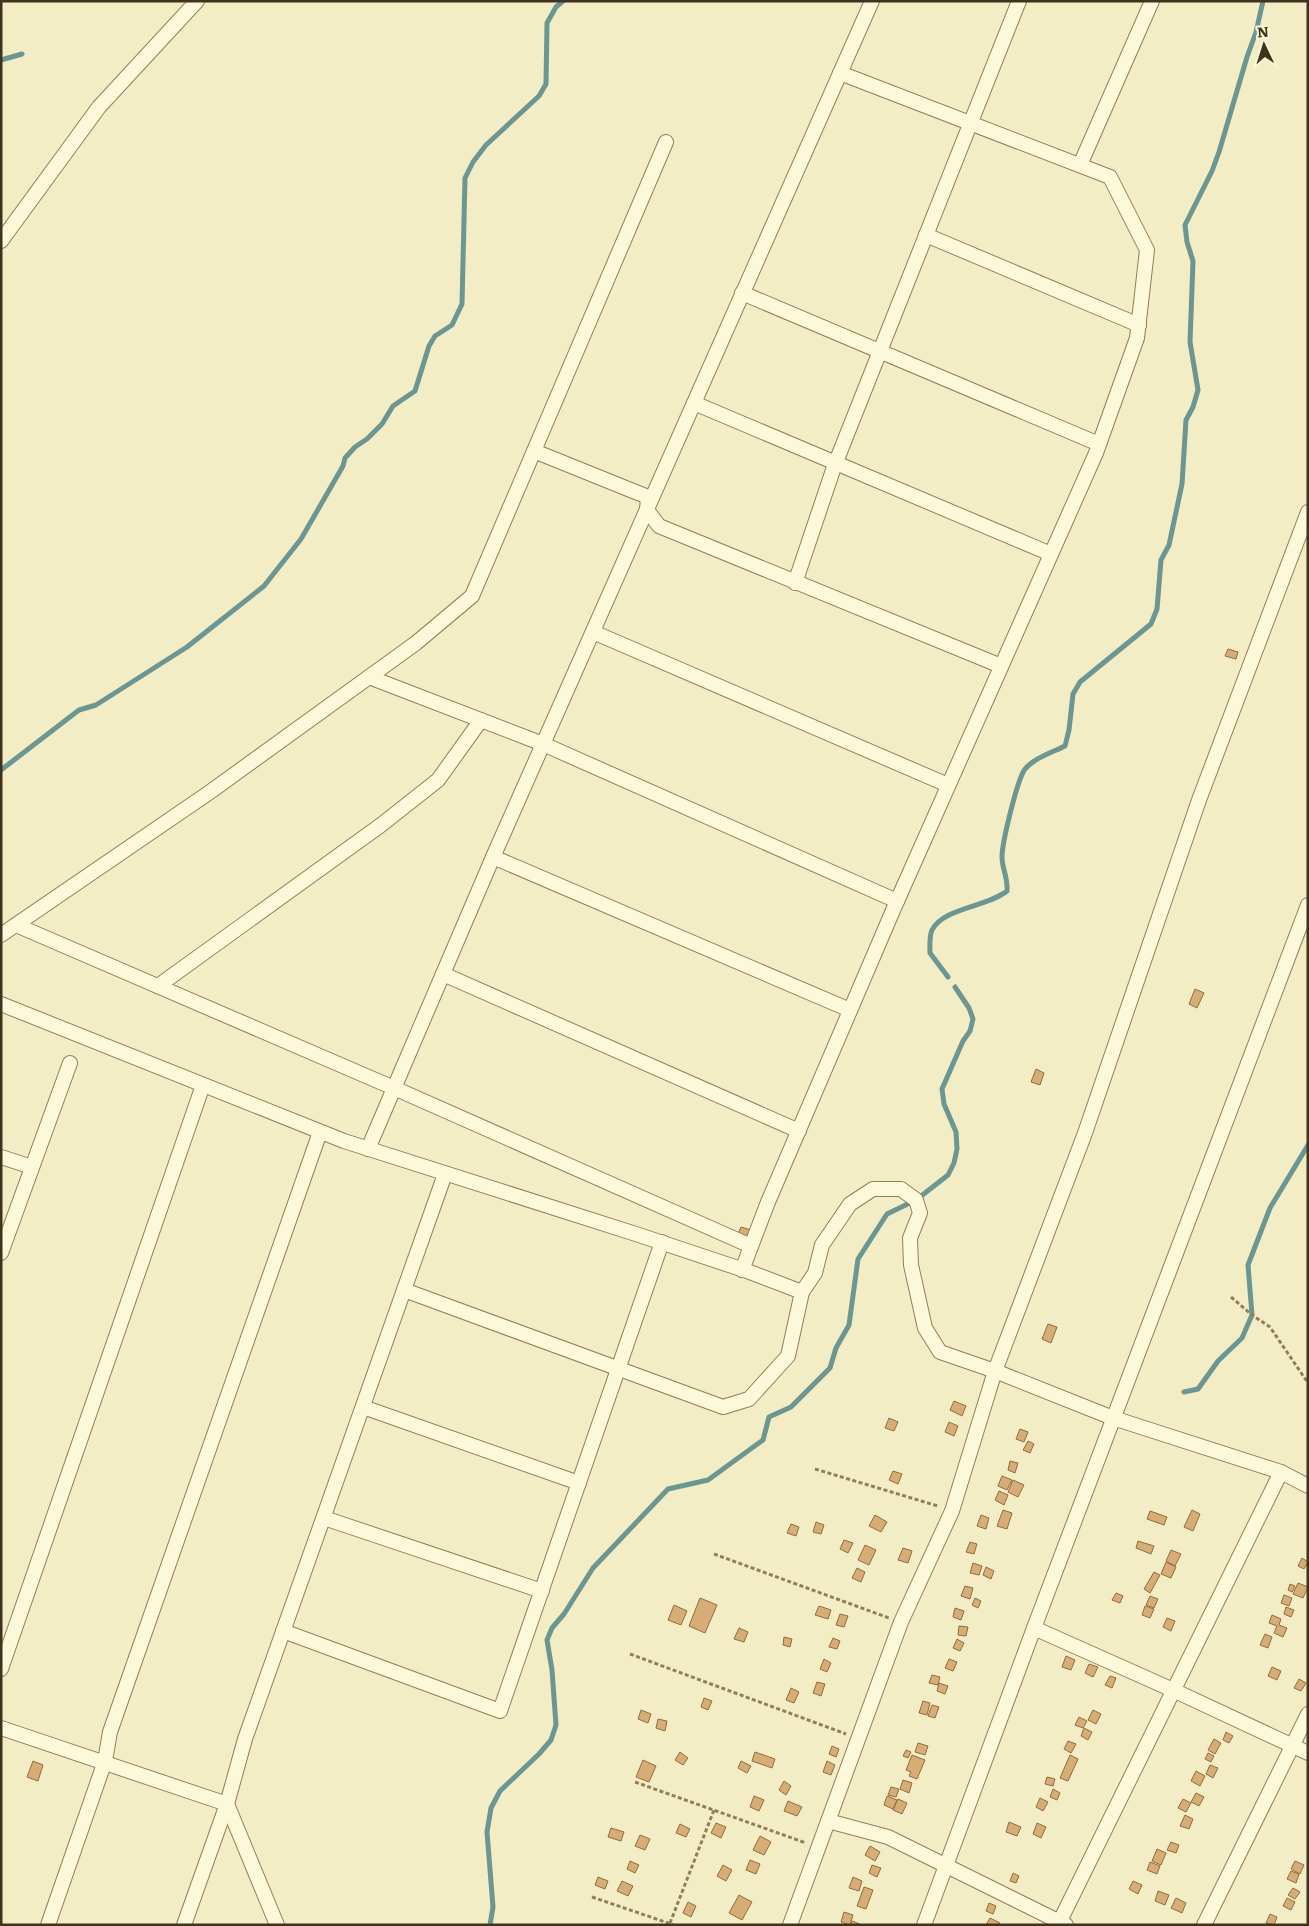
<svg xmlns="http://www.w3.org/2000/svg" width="1309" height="1926" font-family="Literata,serif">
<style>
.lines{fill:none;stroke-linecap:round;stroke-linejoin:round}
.stream{stroke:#6c9692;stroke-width:5}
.building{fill:#d6ad76;stroke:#936c3b}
.street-casing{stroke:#917f58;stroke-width:16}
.path{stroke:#917f58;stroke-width:3;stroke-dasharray:4 2.5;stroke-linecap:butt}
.street{stroke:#fcf8da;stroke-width:14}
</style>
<rect width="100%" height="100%" fill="#f3edc5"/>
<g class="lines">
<!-- stream -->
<g class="stream">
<polyline points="1,60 22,54"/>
<polyline points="1,770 79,710 96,705 187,647 264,586 301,539 343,466 345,458 355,447 367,439 382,424 393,406 415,391 429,346 435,336 452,325 462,304 465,178 473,162 486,145 539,96 546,84 547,23 556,7 563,1"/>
<path d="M 948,977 L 930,953 C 930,946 929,937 932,930 C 943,908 987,907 1007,891 C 1008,877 1002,869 1002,857 C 1002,843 1017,780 1025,769 C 1034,758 1053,752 1065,746 L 1069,730 L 1073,694 L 1080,682 L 1151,624 L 1157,609 L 1161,560 L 1169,545 L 1182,484 L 1186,420 L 1193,407 L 1198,390 L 1190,342 L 1193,261 L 1187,242 L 1185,225 L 1212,171 L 1219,152 L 1247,57 L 1256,32 L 1263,1"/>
<polyline points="1184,1392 1198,1389 1218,1361 1242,1338 1252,1315 1248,1265 1270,1208 1308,1145"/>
<polyline points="490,1925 493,1907 487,1832 491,1808 500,1791 539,1754 551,1740 556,1725 552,1670 547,1640 552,1628 564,1614 593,1568 668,1489 708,1480 763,1440 769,1417 791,1407 830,1368 836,1348 849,1325 858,1259 887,1214 916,1200 948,1175 954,1163 957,1149 956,1132 944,1104 942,1089 963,1041 970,1031 973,1019 969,1008 955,987"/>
</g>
</g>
<!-- building -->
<g class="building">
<polygon points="1228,649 1238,652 1236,659 1225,656"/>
<polygon points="1195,989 1204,993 1197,1008 1189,1004"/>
<polygon points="1036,1069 1044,1073 1040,1085 1031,1082"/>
<polygon points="741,1227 751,1230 748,1240 737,1236"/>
<polygon points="1048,1324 1057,1327 1051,1343 1042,1339"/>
<polygon points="954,1401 966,1406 962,1416 950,1410"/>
<polygon points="889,1418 898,1422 894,1431 885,1428"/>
<polygon points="949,1422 958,1426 954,1436 945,1432"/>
<polygon points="1020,1429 1028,1432 1024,1442 1016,1439"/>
<polygon points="1028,1441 1034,1444 1030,1453 1023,1450"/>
<polygon points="1010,1461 1018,1463 1015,1473 1008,1470"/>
<polygon points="893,1471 902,1474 898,1484 889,1480"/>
<polygon points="1002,1476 1012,1480 1007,1490 998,1486"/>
<polygon points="1013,1480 1024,1485 1018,1497 1008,1492"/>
<polygon points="999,1491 1008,1495 1004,1505 995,1500"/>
<polygon points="1003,1510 1012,1513 1007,1529 997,1526"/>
<polygon points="1192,1510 1200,1514 1193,1531 1184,1527"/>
<polygon points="1150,1511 1167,1517 1164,1525 1147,1519"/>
<polygon points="875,1515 887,1522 881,1532 869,1526"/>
<polygon points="981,1515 989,1518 986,1529 977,1526"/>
<polygon points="816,1522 824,1525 821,1534 813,1532"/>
<polygon points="791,1524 799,1527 796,1536 787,1533"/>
<polygon points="844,1540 853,1543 848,1553 840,1549"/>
<polygon points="1138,1541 1154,1546 1151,1554 1136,1548"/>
<polygon points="970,1542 977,1544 974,1554 966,1552"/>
<polygon points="865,1545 876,1550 869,1565 858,1560"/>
<polygon points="903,1548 912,1551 908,1563 898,1560"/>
<polygon points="1171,1550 1181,1554 1175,1566 1166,1561"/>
<polygon points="1302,1558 1308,1562 1304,1569 1298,1566"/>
<polygon points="1166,1562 1176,1567 1171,1578 1161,1574"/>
<polygon points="973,1563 982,1566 979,1575 970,1573"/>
<polygon points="986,1567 994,1571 991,1579 983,1575"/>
<polygon points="857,1568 865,1572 861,1582 852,1578"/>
<polygon points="1154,1572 1160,1575 1150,1593 1144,1589"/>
<polygon points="1298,1583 1308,1587 1303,1598 1293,1594"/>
<polygon points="1290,1584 1295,1586 1292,1592 1288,1590"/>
<polygon points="965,1586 973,1588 970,1599 961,1596"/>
<polygon points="1116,1593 1123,1596 1120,1603 1112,1600"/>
<polygon points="1284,1595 1292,1598 1289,1606 1281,1603"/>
<polygon points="1150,1596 1158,1599 1154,1608 1146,1605"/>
<polygon points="700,1598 717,1605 705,1633 689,1626"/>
<polygon points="975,1598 981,1601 978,1608 972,1605"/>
<polygon points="674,1605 687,1611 681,1625 668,1620"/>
<polygon points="819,1606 831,1610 828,1619 815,1615"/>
<polygon points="1145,1606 1154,1609 1150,1618 1142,1615"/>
<polygon points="1286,1607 1294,1610 1291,1617 1284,1614"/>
<polygon points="955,1608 964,1611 961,1620 953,1617"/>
<polygon points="840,1614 848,1616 844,1627 836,1625"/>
<polygon points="1272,1615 1281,1619 1279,1625 1287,1628 1283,1637 1274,1633 1277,1626 1269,1623"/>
<polygon points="1167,1618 1175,1621 1171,1631 1163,1627"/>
<polygon points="959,1626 968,1627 966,1636 958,1635"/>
<polygon points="739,1628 748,1632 744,1642 734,1639"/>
<polygon points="1265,1634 1272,1637 1268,1648 1260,1645"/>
<polygon points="784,1637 792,1639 790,1647 783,1645"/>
<polygon points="833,1638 840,1641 837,1649 829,1647"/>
<polygon points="957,1639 964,1643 960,1651 953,1648"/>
<polygon points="1066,1656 1075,1660 1071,1670 1062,1667"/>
<polygon points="824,1659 831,1663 827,1672 820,1669"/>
<polygon points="949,1659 957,1662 953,1671 945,1668"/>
<polygon points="1089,1664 1098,1667 1093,1677 1085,1673"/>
<polygon points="1272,1667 1281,1671 1277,1680 1268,1676"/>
<polygon points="932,1675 940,1677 938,1685 929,1683"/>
<polygon points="1110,1676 1116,1678 1112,1688 1105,1685"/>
<polygon points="1299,1679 1306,1683 1301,1691 1294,1688"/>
<polygon points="817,1682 825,1684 821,1696 813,1693"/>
<polygon points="939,1683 948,1686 945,1694 937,1691"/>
<polygon points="791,1688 799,1692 794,1703 786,1700"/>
<polygon points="704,1698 712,1701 708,1710 701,1707"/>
<polygon points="923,1701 930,1703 927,1715 919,1713"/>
<polygon points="932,1705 939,1707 935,1718 928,1716"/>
<polygon points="641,1710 651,1714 648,1723 638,1719"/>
<polygon points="1093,1710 1101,1714 1096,1724 1088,1720"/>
<polygon points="1079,1717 1087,1721 1083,1728 1075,1725"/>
<polygon points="658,1719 667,1721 665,1731 656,1728"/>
<polygon points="1084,1728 1092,1732 1088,1740 1081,1736"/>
<polygon points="1226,1732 1233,1736 1229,1743 1223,1740"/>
<polygon points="1214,1739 1221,1743 1215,1754 1208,1750"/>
<polygon points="1068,1741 1076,1744 1071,1753 1064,1749"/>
<polygon points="918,1743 928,1746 925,1755 915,1752"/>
<polygon points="832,1746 839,1749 836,1757 829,1754"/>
<polygon points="906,1750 911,1752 908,1758 903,1756"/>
<polygon points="680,1752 688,1758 683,1765 675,1760"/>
<polygon points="755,1752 775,1759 772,1768 752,1761"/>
<polygon points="1208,1753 1214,1756 1211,1762 1205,1759"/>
<polygon points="912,1755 925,1760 917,1779 909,1776 911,1772 906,1770"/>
<polygon points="1070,1755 1078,1759 1068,1781 1060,1778"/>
<polygon points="643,1760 656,1766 649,1782 636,1777"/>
<polygon points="33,1761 43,1765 38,1781 27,1777"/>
<polygon points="741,1761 751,1766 747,1773 738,1768"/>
<polygon points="827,1761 835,1765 831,1775 823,1772"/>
<polygon points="1210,1765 1218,1768 1213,1778 1206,1774"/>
<polygon points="1196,1771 1205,1776 1200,1786 1191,1781"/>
<polygon points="1047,1777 1055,1779 1053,1786 1045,1784"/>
<polygon points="903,1780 912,1783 909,1793 900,1789"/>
<polygon points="784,1781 791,1786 786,1795 779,1790"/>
<polygon points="891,1787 899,1789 896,1797 888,1795"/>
<polygon points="1053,1789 1060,1793 1057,1800 1050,1797"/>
<polygon points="1196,1793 1204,1797 1199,1806 1191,1802"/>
<polygon points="754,1796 764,1800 759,1811 750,1807"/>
<polygon points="887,1796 897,1800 893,1809 884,1805"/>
<polygon points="1040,1798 1048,1802 1043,1811 1036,1807"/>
<polygon points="898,1799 907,1803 902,1814 893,1810"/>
<polygon points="1183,1799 1191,1803 1186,1812 1178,1808"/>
<polygon points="788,1801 802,1807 797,1816 784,1811"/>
<polygon points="1185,1815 1193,1819 1189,1829 1180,1826"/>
<polygon points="1009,1822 1021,1827 1017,1836 1006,1832"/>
<polygon points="716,1823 726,1827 721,1838 711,1833"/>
<polygon points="1037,1823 1046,1827 1041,1838 1033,1834"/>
<polygon points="680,1824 690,1829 686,1837 676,1833"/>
<polygon points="611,1828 624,1832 621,1841 608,1837"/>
<polygon points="640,1835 650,1839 645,1850 635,1846"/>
<polygon points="760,1836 771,1842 764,1855 753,1850"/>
<polygon points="1171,1842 1179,1845 1176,1853 1167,1850"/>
<polygon points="870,1846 880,1852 875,1861 865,1855"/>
<polygon points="1157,1849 1166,1853 1161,1865 1152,1861"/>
<polygon points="750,1860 760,1864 756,1874 746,1870"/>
<polygon points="630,1861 639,1865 635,1873 627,1869"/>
<polygon points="1295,1861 1304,1865 1300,1874 1291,1869"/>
<polygon points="1150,1862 1160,1866 1157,1874 1147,1870"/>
<polygon points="723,1865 732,1870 726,1881 717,1876"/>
<polygon points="872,1865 881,1868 877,1877 869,1873"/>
<polygon points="1291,1871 1299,1874 1296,1883 1287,1879"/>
<polygon points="1013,1873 1019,1876 1016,1883 1010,1881"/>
<polygon points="598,1877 608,1881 605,1889 595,1885"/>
<polygon points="853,1877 862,1881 859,1891 849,1888"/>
<polygon points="622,1881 633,1886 628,1896 617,1891"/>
<polygon points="1133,1881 1142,1885 1138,1894 1129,1889"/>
<polygon points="864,1887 873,1890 866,1909 857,1906"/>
<polygon points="1293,1888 1300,1892 1295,1899 1288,1895"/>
<polygon points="1158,1891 1169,1895 1165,1905 1155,1901"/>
<polygon points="739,1895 752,1902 742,1920 729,1913"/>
<polygon points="1176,1898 1186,1903 1182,1913 1171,1908"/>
<polygon points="1287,1898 1295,1902 1291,1910 1283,1906"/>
<polygon points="688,1902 696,1906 691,1917 683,1913"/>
<polygon points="989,1903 996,1906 993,1914 986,1911"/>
<polygon points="844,1912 853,1915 850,1925 841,1922"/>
<polygon points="1270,1914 1277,1917 1274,1925 1266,1923"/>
<polygon points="990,1918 1000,1923 999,1925 986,1925"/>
<polygon points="852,1921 860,1924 859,1925 850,1925"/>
</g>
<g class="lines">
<!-- street casing -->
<g class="street-casing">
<g id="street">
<polyline points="1080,165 1152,1"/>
<polyline points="926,235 1139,325"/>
<polyline points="1,241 99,107 197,1"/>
<polyline points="742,293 1099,444"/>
<polyline points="694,403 1051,554"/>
<polyline points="534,451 648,497 647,510 659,526 1001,666"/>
<polyline points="795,583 834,467 1019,1"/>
<polyline points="593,632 948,785"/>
<polyline points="369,677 543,744 897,901"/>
<polyline points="493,857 850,1010"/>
<polyline points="16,925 394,1088 751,1246"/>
<polyline points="1,935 210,792 416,643 472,596 666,142"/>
<polyline points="443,974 799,1131"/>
<polyline points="158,986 381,825 438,780 481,720"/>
<polyline points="1,1004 344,1141 639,1235 747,1271 802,1292 815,1273 822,1245 850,1204 873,1189 901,1189 916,1200 920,1213 910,1238 911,1265 925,1328 940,1352 995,1371 1113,1418 1281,1472 1308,1486"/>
<polyline points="368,1149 493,857 872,1"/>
<polyline points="1,1157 32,1167"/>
<polyline points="1,1253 70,1063"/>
<polyline points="742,1270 768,1202 894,908 1096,453 1137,338 1147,250 1110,177 840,73"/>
<polyline points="404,1290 723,1407 749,1399 788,1356 802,1292"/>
<polyline points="363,1407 579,1483"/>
<polyline points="324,1518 542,1591"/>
<polyline points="1034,1628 1173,1690 1308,1753"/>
<polyline points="283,1631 500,1711 662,1242"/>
<polyline points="1,1669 203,1085"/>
<polyline points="1,1728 227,1804 277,1925"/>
<polyline points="828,1821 888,1837 1066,1925"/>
<polyline points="48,1925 105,1761 110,1732 320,1132"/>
<polyline points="184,1925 227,1804 245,1739 445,1174"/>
<polyline points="790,1925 901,1622 952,1511 995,1371 1085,1133 1199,800 1308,512"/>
<polyline points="924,1925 1034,1628 1308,905"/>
<polyline points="1058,1925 1281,1472"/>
<polyline points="1204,1925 1308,1714"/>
</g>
</g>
<!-- path -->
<g class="path">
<polyline points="1231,1297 1252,1315 1270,1327 1308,1383"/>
<polyline points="815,1469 938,1506"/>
<polyline points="714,1554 889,1618"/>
<polyline points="630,1654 846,1734"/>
<polyline points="635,1782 806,1843"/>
<polyline points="592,1897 674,1925"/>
<polyline points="670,1923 714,1810"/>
</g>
<!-- street -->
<use href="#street" class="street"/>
</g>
<!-- border -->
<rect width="1309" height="1926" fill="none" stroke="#3f331e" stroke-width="5"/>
<!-- north arrow -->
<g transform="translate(1264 45) rotate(356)" stroke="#f9f5d5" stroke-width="4" paint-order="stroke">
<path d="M0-4L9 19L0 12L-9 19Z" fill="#3f331e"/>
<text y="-8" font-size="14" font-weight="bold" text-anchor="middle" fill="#3f331e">N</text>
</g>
</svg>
